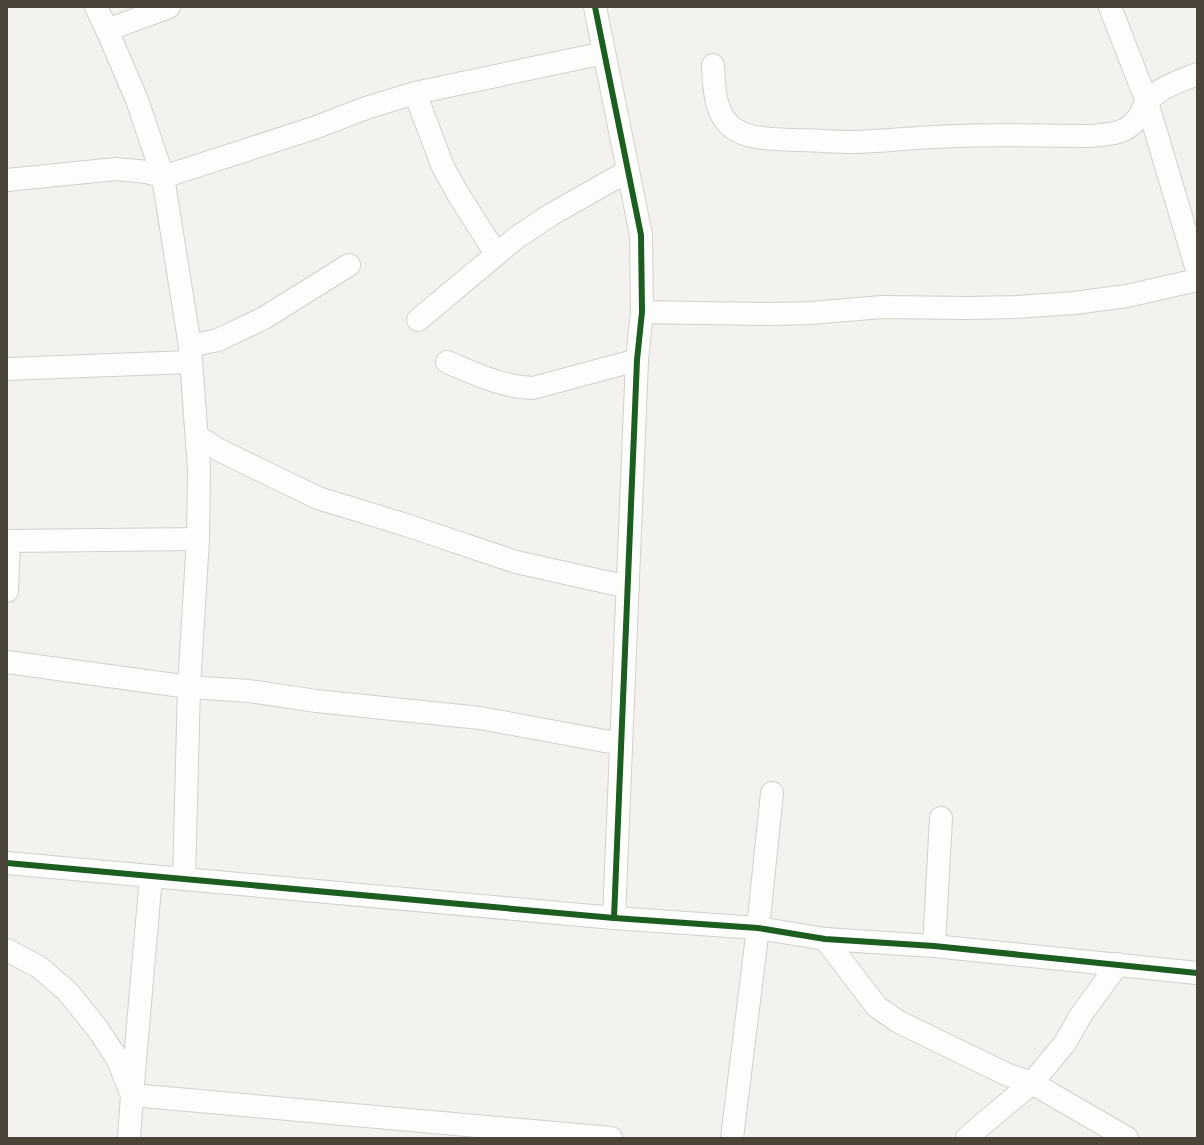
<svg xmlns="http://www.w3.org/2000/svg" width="1204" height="1145" font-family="Inter,sans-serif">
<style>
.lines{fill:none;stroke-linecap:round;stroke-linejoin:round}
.minor-casing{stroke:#d2d0cb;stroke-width:24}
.minor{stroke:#fdfdfc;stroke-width:22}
.cycleway-casing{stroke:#fff;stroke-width:8}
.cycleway{stroke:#1b5e20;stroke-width:6}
</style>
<rect width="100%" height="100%" fill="#f4f2ee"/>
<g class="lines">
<!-- minor casing -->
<g class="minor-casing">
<g id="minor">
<polyline points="96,7 107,30 137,100 163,177 190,346 199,469 198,539 189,687 184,879"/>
<polyline points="595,7 641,235 642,312 637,360 614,918"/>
<polyline points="1110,7 1147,102 1197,270"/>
<polyline points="107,30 169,7"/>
<path d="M 713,65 C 714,87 714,117 736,130 C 753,140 776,139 795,140 C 814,140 833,142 852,142 C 887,141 921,137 955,136 C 1000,134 1046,136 1091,136 C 1112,134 1128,134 1140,115 C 1143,110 1144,105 1148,101 C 1160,87 1180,81 1197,74"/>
<polyline points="415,93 443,167 458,194 496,254"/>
<polyline points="7,180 116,169 147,172 163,177 314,128 366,108 415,93 604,53"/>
<polyline points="642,312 771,314 811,313 882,307 968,308 1016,307 1074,303 1127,296 1197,280"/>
<polyline points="418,320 516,238 552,214 628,171"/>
<polyline points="190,346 218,340 264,318 349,265"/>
<path d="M 447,362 C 476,374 502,387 533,388 L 637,360"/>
<polyline points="7,369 190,362"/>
<polyline points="197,436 219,450 318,498 406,525 516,562 628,587"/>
<polyline points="7,541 198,539"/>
<polyline points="7,591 9,541"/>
<polyline points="7,662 189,687 249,691 316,701 480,718 621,744"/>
<polyline points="7,863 614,918 758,928 825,939 934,946 1197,973"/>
<polyline points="825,939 877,1007 899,1022 1008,1075 1032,1083 1127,1138"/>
<polyline points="934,946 941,818"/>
<polyline points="7,950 39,967 67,991 97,1028 117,1058 132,1095 611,1138"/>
<polyline points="129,1138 132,1095 151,876"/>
<polyline points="732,1138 758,928 772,793"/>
<polyline points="967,1138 977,1129 1032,1083 1065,1043 1081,1015 1118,964"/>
</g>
</g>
<!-- minor -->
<use href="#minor" class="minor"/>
<!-- cycleway casing -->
<g class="cycleway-casing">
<g id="cycleway">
<polyline points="595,7 641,235 642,312 637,360 614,918"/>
<polyline points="7,863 614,918 758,928 825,939 934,946 1197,973"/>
</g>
</g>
<!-- cycleway -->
<use href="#cycleway" class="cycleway"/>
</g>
<!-- border -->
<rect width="1204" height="1145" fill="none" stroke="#4b4439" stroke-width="16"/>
</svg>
